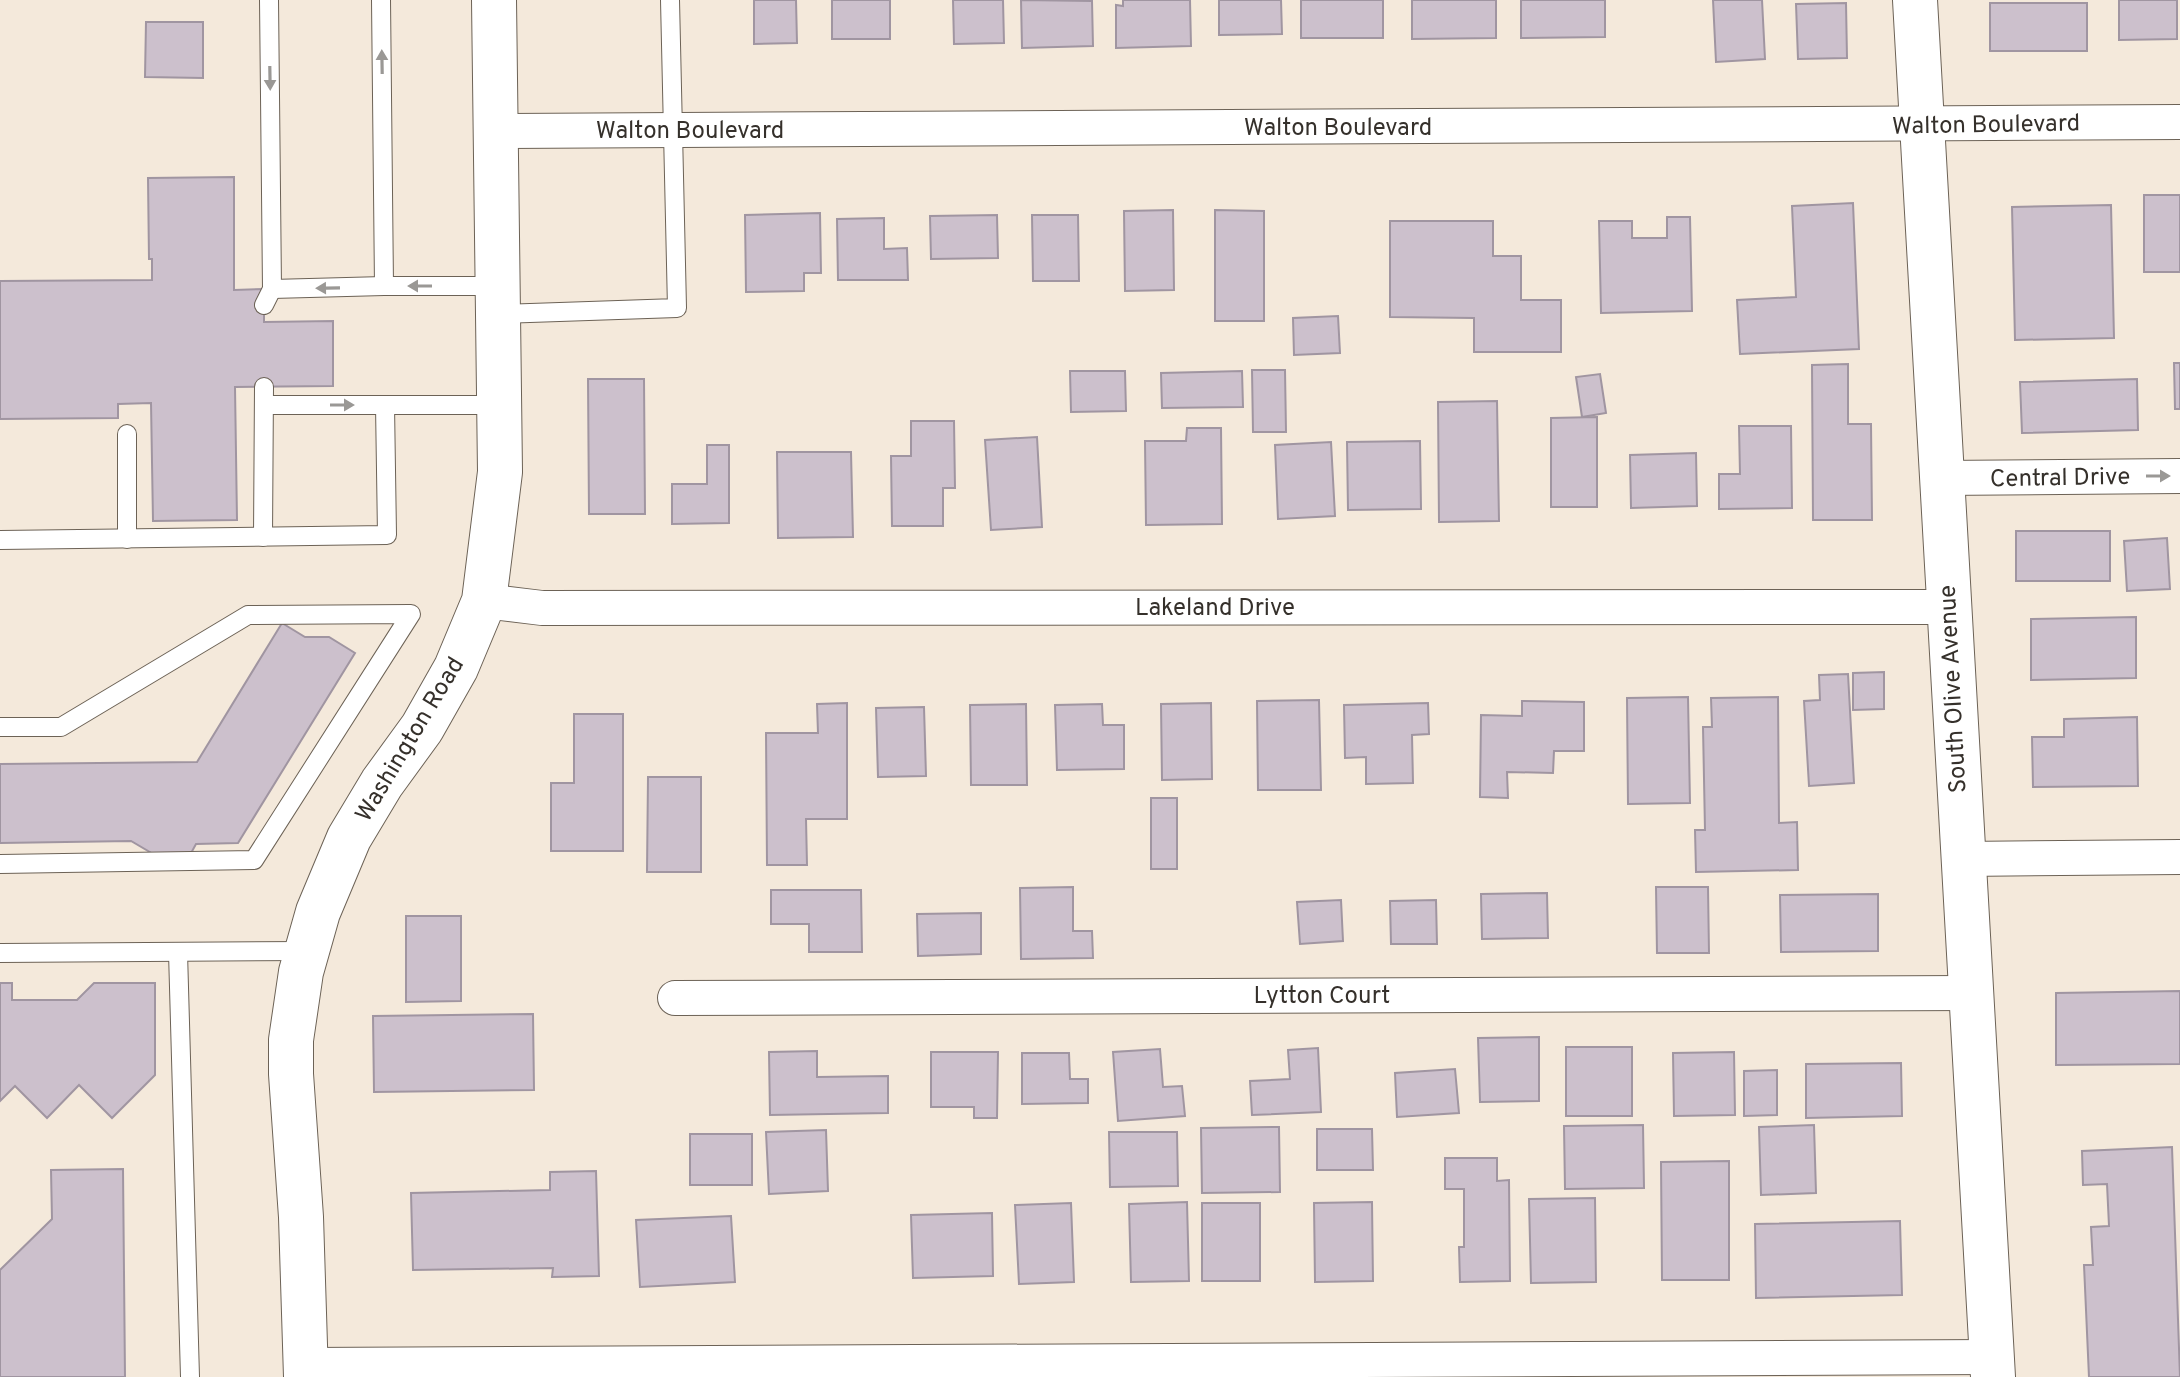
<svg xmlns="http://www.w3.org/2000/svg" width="2180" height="1377" font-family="Overpass,sans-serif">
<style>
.building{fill:#ccc0cc;stroke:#a095a1;stroke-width:2}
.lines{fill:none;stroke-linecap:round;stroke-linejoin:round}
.service-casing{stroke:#6c6256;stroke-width:20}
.minor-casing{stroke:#6c6256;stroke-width:36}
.tertiary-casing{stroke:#6c6256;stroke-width:46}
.service{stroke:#fff;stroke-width:18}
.minor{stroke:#fff;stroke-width:34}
.tertiary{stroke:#fff;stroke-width:44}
.oneway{fill:#9a9895}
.labels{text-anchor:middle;stroke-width:8;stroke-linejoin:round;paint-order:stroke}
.street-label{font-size:24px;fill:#35302b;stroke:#fff}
</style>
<rect width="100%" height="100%" fill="#f4e9db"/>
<!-- building -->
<g class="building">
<polygon points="754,0 796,0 797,43 754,44"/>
<rect x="832" y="0" width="58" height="39"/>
<polygon points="953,0 1003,0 1004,43 954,44"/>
<polygon points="1021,0 1092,1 1093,46 1022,48"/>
<polygon points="1123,0 1190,0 1191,46 1116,48 1116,5 1123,6"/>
<polygon points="1219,0 1281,0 1282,34 1219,35"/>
<rect x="1301" y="0" width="82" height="38"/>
<polygon points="1412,0 1496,0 1496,38 1412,39"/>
<polygon points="1521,0 1605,0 1605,37 1521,38"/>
<polygon points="1713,0 1762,0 1765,59 1716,62"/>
<polygon points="2119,0 2177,0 2177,39 2119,40"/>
<polygon points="1846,3 1847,58 1798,59 1796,4"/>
<rect x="1990" y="3" width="97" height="48"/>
<polygon points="146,22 203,22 203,78 145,77"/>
<polygon points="234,177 234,290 264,289 264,322 333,321 333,386 235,387 237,520 153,521 151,403 118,404 118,418 0,419 0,281 152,280 152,259 149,259 148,178"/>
<rect x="2144" y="195" width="36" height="77"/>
<polygon points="1853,203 1859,349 1740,354 1737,300 1796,297 1792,206"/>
<polygon points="2111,205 2114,338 2015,340 2012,207"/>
<polygon points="1173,210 1174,290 1125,291 1124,211"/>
<polygon points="1215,210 1264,211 1264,321 1215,321"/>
<polygon points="820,213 821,273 804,273 804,291 746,292 745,215"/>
<polygon points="997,215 998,258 931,259 930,216"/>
<polygon points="1032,215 1078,215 1079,281 1033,281"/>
<polygon points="1667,217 1690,217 1692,311 1601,313 1599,221 1632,221 1632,238 1667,238"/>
<polygon points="884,218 884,249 907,248 908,280 838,280 837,219"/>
<polygon points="1390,221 1493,221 1493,256 1521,256 1521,300 1561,300 1561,352 1474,352 1474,318 1390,317"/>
<polygon points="1338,316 1340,353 1294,355 1293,318"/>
<polygon points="2174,363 2180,363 2180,409 2175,409"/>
<polygon points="1848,364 1848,424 1871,424 1872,520 1813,520 1812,365"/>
<polygon points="1252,370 1285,370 1286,432 1253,432"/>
<polygon points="1070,371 1125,371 1126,411 1071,412"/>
<polygon points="1242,371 1243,407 1162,408 1161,373"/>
<polygon points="1600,374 1606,413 1582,417 1576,377"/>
<polygon points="588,379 644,379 645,514 589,514"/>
<polygon points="2137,379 2138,430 2022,433 2020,382"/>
<polygon points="1497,401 1499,521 1439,522 1438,402"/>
<polygon points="1597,417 1597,507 1551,507 1551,418"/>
<polygon points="911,421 954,421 955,488 943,488 943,526 892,526 891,456 911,456"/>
<polygon points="1739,426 1791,426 1792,508 1719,509 1719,474 1740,474"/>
<polygon points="1187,428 1221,428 1222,524 1146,525 1145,441 1186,441"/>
<polygon points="1037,437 1042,527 991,530 985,440"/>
<polygon points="1420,441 1421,509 1348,510 1347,442"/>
<polygon points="1331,442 1335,516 1278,519 1275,445"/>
<polygon points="707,445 729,445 729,523 672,524 672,484 707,484"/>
<polygon points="777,452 851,452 853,537 778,538"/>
<polygon points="1696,453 1697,506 1631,508 1630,455"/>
<rect x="2016" y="531" width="94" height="50"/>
<polygon points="2167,538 2170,589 2127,591 2124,541"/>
<polygon points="2136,617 2136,678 2031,680 2031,619"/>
<polygon points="282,623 305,637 329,637 355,653 238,843 196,844 190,855 155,855 131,841 0,843 0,764 197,762"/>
<polygon points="1884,672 1884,709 1853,710 1853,673"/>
<polygon points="1848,674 1854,783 1809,786 1804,701 1820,700 1819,675"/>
<polygon points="1688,697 1690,803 1628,804 1627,698"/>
<polygon points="1778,697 1779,823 1797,822 1798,870 1696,872 1695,830 1705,830 1703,727 1712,727 1711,698"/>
<polygon points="1319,700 1321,790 1258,790 1257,701"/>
<polygon points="1522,701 1584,702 1584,751 1554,751 1553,773 1507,772 1508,798 1480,797 1481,715 1522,716"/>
<polygon points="847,703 847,819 806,819 807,865 767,865 766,733 818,733 817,704"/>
<polygon points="1211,703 1212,779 1162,780 1161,704"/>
<polygon points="1428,703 1429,734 1412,735 1413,783 1366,784 1366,757 1345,758 1344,705"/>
<polygon points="1026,704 1027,785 971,785 970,705"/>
<polygon points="1102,704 1103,725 1124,725 1124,769 1057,770 1055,705"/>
<polygon points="924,707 926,776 878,777 876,708"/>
<polygon points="574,714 623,714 623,851 551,851 551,783 574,783"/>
<polygon points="2137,717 2138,786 2033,787 2032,737 2064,737 2064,719"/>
<polygon points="648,777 701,777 701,872 647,872"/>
<rect x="1151" y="798" width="26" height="71"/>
<polygon points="1073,887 1073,931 1092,931 1093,958 1021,959 1020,888"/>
<polygon points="1656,887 1708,887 1709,953 1657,953"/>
<polygon points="771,890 861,890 862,952 809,952 809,924 771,924"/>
<polygon points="1547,893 1548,938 1482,939 1481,894"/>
<polygon points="1878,894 1878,951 1781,952 1780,895"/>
<polygon points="1341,900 1343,941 1300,944 1297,902"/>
<polygon points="1436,900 1437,944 1391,944 1390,901"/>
<polygon points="981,913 981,954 918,956 917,914"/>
<polygon points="406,916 461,916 461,1001 406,1002"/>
<polygon points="0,983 12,983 12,1000 77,1000 94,983 155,983 155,1075 112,1118 79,1085 47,1118 15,1086 0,1101"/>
<polygon points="2180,991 2180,1064 2056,1065 2056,993"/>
<polygon points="533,1014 534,1090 374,1092 373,1016"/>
<polygon points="1539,1037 1539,1101 1480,1102 1478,1038"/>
<rect x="1566" y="1047" width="66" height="69"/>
<polygon points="1318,1048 1321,1112 1252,1115 1250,1081 1290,1079 1288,1050"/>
<polygon points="1160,1049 1163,1087 1182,1086 1185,1116 1118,1121 1113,1052"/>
<polygon points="817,1051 817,1077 888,1076 888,1113 770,1115 769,1052"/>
<polygon points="931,1052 998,1052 997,1118 974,1118 974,1107 931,1107"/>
<polygon points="1734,1052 1735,1115 1674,1116 1673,1053"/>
<polygon points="1022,1053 1069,1053 1070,1079 1088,1079 1088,1103 1022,1104"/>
<polygon points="1901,1063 1902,1116 1806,1118 1806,1064"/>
<polygon points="1455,1069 1459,1113 1397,1117 1395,1073"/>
<polygon points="1777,1070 1777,1115 1744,1116 1744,1071"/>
<polygon points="1643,1125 1644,1188 1565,1189 1564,1126"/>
<polygon points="1814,1125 1816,1193 1761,1195 1759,1127"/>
<polygon points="1279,1127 1280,1192 1202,1193 1201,1128"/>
<polygon points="1317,1129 1372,1129 1373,1170 1317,1170"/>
<polygon points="826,1130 828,1191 769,1194 766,1132"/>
<polygon points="1109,1132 1177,1132 1178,1186 1110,1187"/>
<rect x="690" y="1134" width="62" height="51"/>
<polygon points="2172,1147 2180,1377 2089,1377 2084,1265 2093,1265 2091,1227 2109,1226 2107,1184 2083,1185 2082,1151"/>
<polygon points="1445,1158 1497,1158 1497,1181 1509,1180 1510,1281 1460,1282 1459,1247 1464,1247 1464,1189 1445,1189"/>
<polygon points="1729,1161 1729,1280 1662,1280 1661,1162"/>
<polygon points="123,1169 125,1377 0,1377 0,1270 52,1219 51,1170"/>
<polygon points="596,1171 599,1276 552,1277 553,1268 413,1270 411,1193 550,1190 550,1172"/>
<polygon points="1595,1198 1596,1282 1531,1283 1529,1199"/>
<polygon points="1187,1202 1189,1281 1131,1282 1129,1204"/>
<polygon points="1372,1202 1373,1281 1315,1282 1314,1203"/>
<polygon points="1071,1203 1074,1282 1019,1284 1015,1205"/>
<rect x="1202" y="1203" width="58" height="78"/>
<polygon points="992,1213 993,1276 913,1278 911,1215"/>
<polygon points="731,1216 735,1282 640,1287 636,1220"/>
<polygon points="1900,1221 1902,1295 1756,1298 1755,1224"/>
</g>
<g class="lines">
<!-- service casing -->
<g class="service-casing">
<g id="service">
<polyline points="381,0 384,286 498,286"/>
<polyline points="272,289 384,286"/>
<polyline points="264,305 272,289 269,0"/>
<polyline points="498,314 677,308 670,0"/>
<polyline points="264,405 499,405"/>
<polyline points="263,537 264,387"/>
<polyline points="127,539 127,434"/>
<polyline points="0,540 387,535 385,405"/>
<polyline points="0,727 61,727 248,615 411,614 254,860 0,864"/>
<polyline points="178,952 190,1377"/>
<polyline points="0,953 307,951"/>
</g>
</g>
<!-- minor casing -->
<g class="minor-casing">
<g id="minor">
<polyline points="495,131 2180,122"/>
<polyline points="1940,478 2180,476"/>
<polyline points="484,601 542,608 1947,607"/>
<polyline points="1962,859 2180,857"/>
<polyline points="675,998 1970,993"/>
<polyline points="306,1365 1992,1357"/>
</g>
</g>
<!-- tertiary casing -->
<g class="tertiary-casing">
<g id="tertiary">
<polyline points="1915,0 1993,1377"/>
<polyline points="306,1377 301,1217 291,1074 291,1040 301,972 318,912 349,838 382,783 422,728 456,668 484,601 500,472 494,0"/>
</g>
</g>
<!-- service -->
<use href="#service" class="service"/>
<!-- minor -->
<use href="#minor" class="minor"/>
<!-- tertiary -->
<use href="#tertiary" class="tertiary"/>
</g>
<!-- one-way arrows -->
<defs><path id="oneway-solid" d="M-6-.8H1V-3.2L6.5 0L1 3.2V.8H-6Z" transform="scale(2)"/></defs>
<g class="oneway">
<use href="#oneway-solid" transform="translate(382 62) rotate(-91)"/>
<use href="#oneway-solid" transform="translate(270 78) rotate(89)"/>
<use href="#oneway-solid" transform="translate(420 286) rotate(180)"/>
<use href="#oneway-solid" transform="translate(328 288) rotate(179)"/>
<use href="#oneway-solid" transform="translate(342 405)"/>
<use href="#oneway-solid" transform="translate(2158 476)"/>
</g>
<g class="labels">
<!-- street labels -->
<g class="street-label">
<text transform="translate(1986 124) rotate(-1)" y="8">Walton Boulevard</text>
<text x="1338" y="135">Walton Boulevard</text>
<text x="690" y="138">Walton Boulevard</text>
<text transform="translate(2060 477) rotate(-1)" y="8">Central Drive</text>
<text x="1215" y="615">Lakeland Drive</text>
<text transform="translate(1952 689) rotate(-93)" y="8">South Olive Avenue</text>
<text transform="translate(409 739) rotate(-59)" y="8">Washington Road</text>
<text x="1322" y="1003">Lytton Court</text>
</g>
</g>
</svg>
